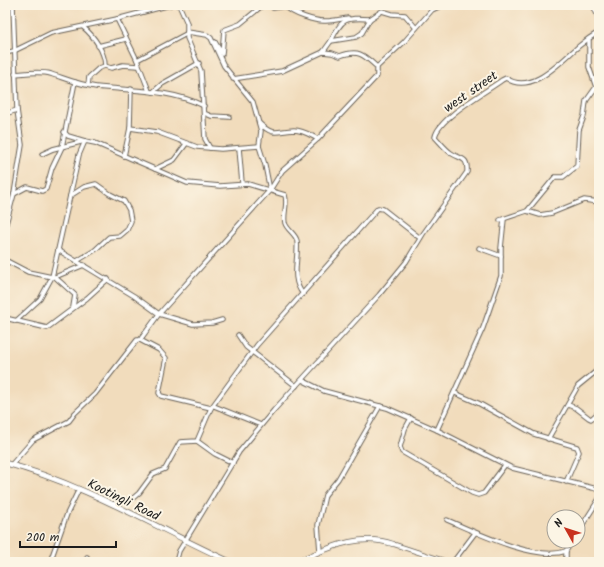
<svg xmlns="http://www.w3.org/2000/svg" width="604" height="567" font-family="Kalam,sans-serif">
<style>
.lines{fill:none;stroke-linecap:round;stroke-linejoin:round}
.street-casing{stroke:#675f54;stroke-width:5.5}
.secondary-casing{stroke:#675f54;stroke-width:6}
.street{stroke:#fff;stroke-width:3.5}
.secondary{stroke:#fff;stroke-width:4.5}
.labels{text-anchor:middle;stroke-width:4;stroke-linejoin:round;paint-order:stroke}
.street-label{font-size:13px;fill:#1c1c1c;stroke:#fcf5e5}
</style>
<rect width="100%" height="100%" fill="#fcf5e5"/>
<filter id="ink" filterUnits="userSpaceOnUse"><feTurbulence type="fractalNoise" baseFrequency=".025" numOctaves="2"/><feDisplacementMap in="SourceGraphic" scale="8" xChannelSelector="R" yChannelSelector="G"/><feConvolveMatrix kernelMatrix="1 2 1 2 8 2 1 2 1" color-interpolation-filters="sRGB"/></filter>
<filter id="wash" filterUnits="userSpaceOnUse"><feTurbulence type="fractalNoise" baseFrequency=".012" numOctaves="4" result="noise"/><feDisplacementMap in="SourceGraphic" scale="16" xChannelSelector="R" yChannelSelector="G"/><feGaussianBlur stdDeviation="0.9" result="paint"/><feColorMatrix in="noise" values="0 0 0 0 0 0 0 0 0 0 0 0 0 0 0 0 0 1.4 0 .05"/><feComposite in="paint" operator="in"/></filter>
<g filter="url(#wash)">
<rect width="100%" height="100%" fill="#f1dcbc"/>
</g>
<g filter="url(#ink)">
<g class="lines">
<!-- street casing -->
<g class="street-casing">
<g id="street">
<polyline points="179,5 187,23 187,38 201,71 205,139 210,148"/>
<path d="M 272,5 L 273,8 L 286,6 C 291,14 317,22 326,21 C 334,21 341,19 348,18"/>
<polyline points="593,5 599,19"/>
<polyline points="117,19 137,60 149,91"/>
<path d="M 83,27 C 94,36 105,52 105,66"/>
<polyline points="187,32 207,35 211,38 224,66 253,102 261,131 259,146 265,165 270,190"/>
<path d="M 331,41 C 342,19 344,17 370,19"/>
<polyline points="215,42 222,54 224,30 240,24 263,5"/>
<polyline points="98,46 126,39"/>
<path d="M 323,52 L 332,53 L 340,56 C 359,49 364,55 377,67"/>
<polyline points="5,53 14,51 51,33 117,19 170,5"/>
<polyline points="137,60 186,34"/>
<path d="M 15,74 C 27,73 40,71 51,74 C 66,79 80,85 96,87 C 132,91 170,89 204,106"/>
<polyline points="233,79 282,71 323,52 331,41 356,37 362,33 370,19 382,11 392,14 405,15 416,28"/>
<polyline points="88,85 89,77 99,68 105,66 111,68 123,65 138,66"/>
<polyline points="153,92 162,84 199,63"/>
<polyline points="204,113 211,116 229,117"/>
<polyline points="5,114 17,110"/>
<path d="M 259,123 C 274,137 276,131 294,130 C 303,130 310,135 318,139"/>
<polyline points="130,128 157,132 197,147 221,149 259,146"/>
<polyline points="64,132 68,136 85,141"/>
<polyline points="239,148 242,183"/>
<polyline points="42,154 53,149 85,141"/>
<polyline points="124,156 130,128 131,89"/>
<polyline points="155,169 174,160 186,144"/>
<polyline points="14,194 27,187 42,191 46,189 52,168 62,147 75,82"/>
<polyline points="70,196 84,187 96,184 110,194 124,201 129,210 131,221 127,230 120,236 109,237 95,250 77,261"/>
<polyline points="527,211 555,177 563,177 577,166 579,130 584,116 586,101 596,87 589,67 589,40"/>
<polyline points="500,220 527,211 540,215 552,213 584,200 599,202"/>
<polyline points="5,227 14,194 22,145 17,110 13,5"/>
<polyline points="479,248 501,256"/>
<polyline points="58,250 134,296 159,314 193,324 212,323 222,320"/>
<path d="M 5,260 L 28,272 L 52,277 L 79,155 L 85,141 L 95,143 L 187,183 L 220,186 L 248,184 L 285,195 C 288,204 283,214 285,223 C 287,230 296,234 297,241 C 299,260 290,278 303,294"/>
<polyline points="55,277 84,265"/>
<polyline points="5,318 47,328 87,298 108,279"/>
<polyline points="16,321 40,299 52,277 55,277 75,295 73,307"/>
<polyline points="238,335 246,347 296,386"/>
<polyline points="140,340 159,350 166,358 159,393 161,396 211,408"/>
<polyline points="302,380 324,391 387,408 437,430 512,468 593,488 599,490"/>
<polyline points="455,393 478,403 534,434 577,447 579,452 566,482"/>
<polyline points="568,405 576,408 589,418 591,419 599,412"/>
<polyline points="214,406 261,425"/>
<polyline points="411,418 405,429 400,447 402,452 472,493 478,495 484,493 505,465"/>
<polyline points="437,430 483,328 501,276 501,248 504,219"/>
<polyline points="548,439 578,386 599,369"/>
<polyline points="197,441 215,454 233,463"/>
<polyline points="12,464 33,440 69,421 75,413 95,394 137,340 140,340 159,314 270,190 282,171 318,139 377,76 377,67 404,42 432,10 443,5"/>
<polyline points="113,504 132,499 139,493 153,474 165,469 180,442 197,441 211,408 257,345 378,208 383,209 420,238"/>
<path d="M 447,520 C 475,532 536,562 566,551"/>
<polyline points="578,532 599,499"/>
<polyline points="393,544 448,562"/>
<polyline points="320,551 318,525 325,495 338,479 380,406"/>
<polyline points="50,562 67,514 79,489"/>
<polyline points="86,562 87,557"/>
<path d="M 176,562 L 179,551 L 239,452 L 274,410 L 379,295 L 406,262 L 423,234 L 467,172 C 468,156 461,160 451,153 C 445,149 440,142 435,137 C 438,118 486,92 502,80 L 506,78 C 531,96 560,62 579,46 C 585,41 592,36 599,32"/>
<polyline points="453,562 475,533"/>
<polyline points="566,562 566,551 572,541"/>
</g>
</g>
<!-- secondary casing -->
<g class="secondary-casing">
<g id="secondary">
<path d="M 5,463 C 85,484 156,528 231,562"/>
<path d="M 295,562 C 327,549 358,532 393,544"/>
</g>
</g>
<!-- street -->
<use href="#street" class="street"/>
<!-- secondary -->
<use href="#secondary" class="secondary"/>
</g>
</g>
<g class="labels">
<!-- street labels -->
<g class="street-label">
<text transform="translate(470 91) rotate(-35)" y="5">west street</text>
<text transform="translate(124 499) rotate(26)" y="5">Kootingli Road</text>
</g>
</g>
<!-- margin -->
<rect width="604" height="567" fill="none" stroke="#fcf5e5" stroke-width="20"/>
<!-- north arrow -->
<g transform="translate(566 529) rotate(309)"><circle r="19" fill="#fcf5e5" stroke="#a29e95"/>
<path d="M0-3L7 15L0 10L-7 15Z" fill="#c8321e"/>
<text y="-6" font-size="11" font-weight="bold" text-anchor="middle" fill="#1c1c1c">N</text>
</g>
<!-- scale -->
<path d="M20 541v6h96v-6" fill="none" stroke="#1c1c1c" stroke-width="2"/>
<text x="26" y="541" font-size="12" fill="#1c1c1c" stroke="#fcf5e5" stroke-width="3" paint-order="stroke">200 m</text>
</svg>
